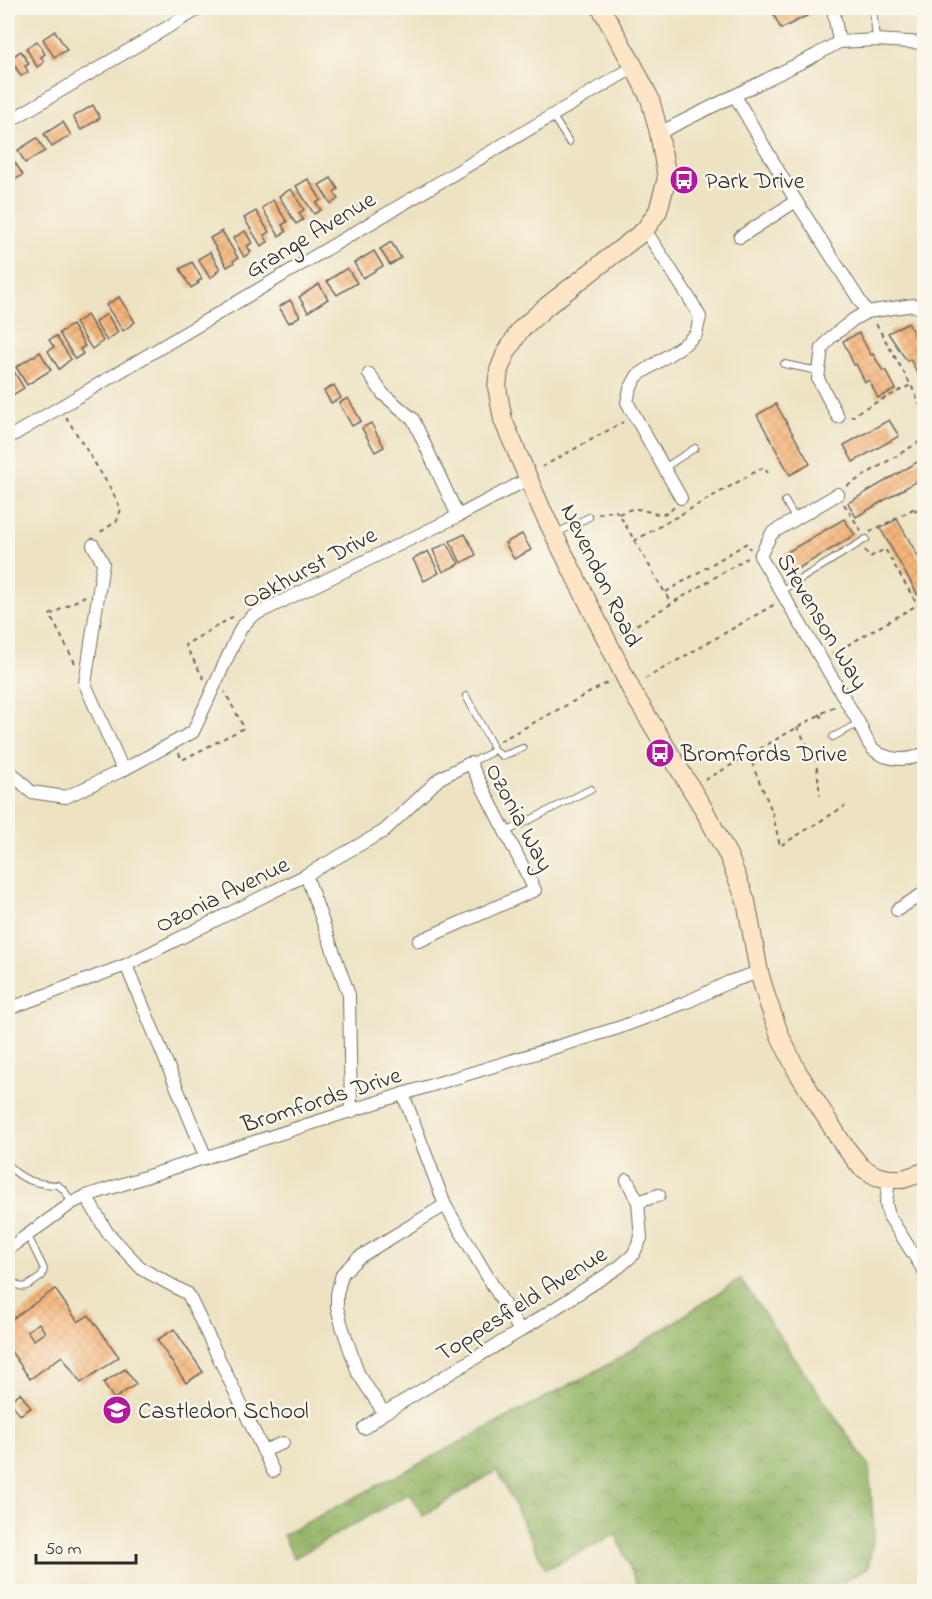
<svg xmlns="http://www.w3.org/2000/svg" width="932" height="1599" font-family="'Indie Flower',sans-serif">
<style>
.forest{fill:url(#forest-crowns);stroke:#60704a;stroke-width:1.5}
.building{fill:url(#building-cross-hatch);fill-rule:evenodd}
.lines{fill:none;stroke-linecap:round;stroke-linejoin:round}
.lane-casing{stroke:#6f6b60;stroke-width:8}
.street-casing{stroke:#6f6b60;stroke-width:14}
.secondary-casing{stroke:#6f6b60;stroke-width:20}
.path{stroke:#6f6b60;stroke-width:2;stroke-dasharray:4.5 4.5;stroke-linecap:butt}
.lane{stroke:#fff;stroke-width:6}
.street{stroke:#fff;stroke-width:12}
.secondary{stroke:#fde5c5;stroke-width:18}
.labels{text-anchor:middle;stroke-width:5;stroke-linejoin:round;paint-order:stroke}
.poi-label{font-size:24px;fill:#2b2b2b;stroke:#fbf7ec;text-anchor:start}
.street-label{font-size:24px;fill:#2b2b2b;stroke:#fbf7ec}
</style>
<defs>
<pattern id="forest-crowns" width="20" height="18" patternUnits="userSpaceOnUse" patternTransform="scale(1.5)"><rect width="20" height="18" fill="#96b669"/><path d="M2 6a3 3 0 1 1 6 0M12 15a3 3 0 1 1 6 0" fill="none" stroke="#7b9457"/></pattern>
<pattern id="building-cross-hatch" width="8" height="8" patternUnits="userSpaceOnUse" patternTransform="scale(1.5)"><rect width="8" height="8" fill="#f6b477"/><path d="M0 0l8 8M0 8l8-8" fill="none" stroke="#d39b67"/></pattern>
</defs>
<rect width="100%" height="100%" fill="#fbf7ec"/>
<filter id="ink" filterUnits="userSpaceOnUse"><feTurbulence type="fractalNoise" baseFrequency=".0167" numOctaves="2"/><feDisplacementMap in="SourceGraphic" scale="12" xChannelSelector="R" yChannelSelector="G"/><feConvolveMatrix kernelMatrix="1 2 1 2 8 2 1 2 1" color-interpolation-filters="sRGB"/></filter>
<filter id="wash" filterUnits="userSpaceOnUse"><feTurbulence type="fractalNoise" baseFrequency=".008" numOctaves="4" result="noise"/><feDisplacementMap in="SourceGraphic" scale="24" xChannelSelector="R" yChannelSelector="G"/><feGaussianBlur stdDeviation="1.35" result="paint"/><feColorMatrix in="noise" values="0 0 0 0 0 0 0 0 0 0 0 0 0 0 0 0 0 1.4 0 .05"/><feComposite in="paint" operator="in"/></filter>
<g filter="url(#wash)">
<rect width="100%" height="100%" fill="#ede3c3"/>
<!-- forest -->
<polygon class="forest" points="740,1279 869,1466 874,1534 868,1568 827,1591 640,1591 616,1534 546,1569 497,1470 423,1516 410,1493 294,1558 283,1535 613,1362"/>
<g id="blocks">
<!-- building -->
<g class="building">
<polygon points="784,8 822,8 781,29 773,13"/>
<polygon points="55,31 67,50 54,57 43,39"/>
<polygon points="37,41 45,54 41,57 44,62 37,67 26,48"/>
<polygon points="21,51 29,64 25,66 28,72 21,76 10,58"/>
<polygon points="93,105 100,118 81,130 73,117"/>
<polygon points="63,122 71,135 52,147 44,134"/>
<polygon points="37,138 45,151 25,163 18,150"/>
<polygon points="10,155 23,175 8,184 8,157"/>
<polygon points="331,178 338,189 334,192 338,199 331,204 319,185"/>
<polygon points="308,179 321,200 316,203 321,210 314,214 296,186"/>
<polygon points="291,189 304,210 299,213 303,220 296,224 279,196"/>
<polygon points="273,200 287,222 282,225 286,232 279,236 262,208"/>
<polygon points="256,211 269,232 264,235 268,242 261,246 244,218"/>
<polygon points="222,231 238,258 233,261 234,263 227,267 210,238"/>
<polygon points="245,231 252,243 247,246 251,252 244,257 233,238"/>
<polygon points="391,242 401,258 390,265 380,249"/>
<polygon points="374,251 383,266 363,278 354,263"/>
<polygon points="210,252 220,269 216,272 217,273 210,278 198,259"/>
<polygon points="192,262 202,279 197,282 199,283 191,288 180,269"/>
<polygon points="347,268 357,283 337,295 327,281"/>
<polygon points="319,284 328,299 308,312 299,297"/>
<polygon points="119,297 135,322 123,331 106,305"/>
<polygon points="290,300 300,316 289,323 279,307"/>
<polygon points="107,314 118,332 107,341 95,322"/>
<polygon points="87,315 103,341 92,349 75,323"/>
<polygon points="908,323 923,350 924,349 924,395 921,388 924,386 910,359 907,361 888,333"/>
<polygon points="72,325 85,346 80,349 83,354 75,359 59,333"/>
<polygon points="859,333 871,355 873,354 883,371 886,371 896,389 878,398 869,380 865,382 856,364 854,365 843,341"/>
<polygon points="56,336 71,359 59,369 48,351 54,347 49,340"/>
<polygon points="40,352 51,370 27,385 16,367"/>
<polygon points="13,370 24,388 8,398 8,373"/>
<polygon points="334,385 341,398 331,403 324,391"/>
<polygon points="348,398 361,421 352,426 339,403"/>
<polygon points="776,404 810,464 790,475 757,415"/>
<polygon points="889,420 899,436 853,462 844,445"/>
<polygon points="371,423 384,447 375,452 362,428"/>
<polygon points="924,458 924,477 856,517 848,503"/>
<polygon points="844,519 855,535 794,571 784,554"/>
<polygon points="897,519 924,567 924,592 918,595 880,528"/>
<polygon points="465,534 476,555 461,563 450,541"/>
<polygon points="522,534 531,550 514,559 505,543"/>
<polygon points="447,543 459,564 443,572 433,550"/>
<polygon points="428,551 439,573 424,581 413,559"/>
<path d="M 55,1289 L 78,1322 L 89,1315 L 119,1357 L 81,1383 L 62,1356 L 30,1379 L 8,1347 L 8,1322 ZM 39,1323 L 45,1332 L 34,1340 L 27,1331 Z"/>
<polygon points="174,1329 203,1372 186,1383 157,1340"/>
<polygon points="125,1369 136,1384 114,1399 103,1383"/>
<polygon points="20,1393 31,1408 20,1415 10,1401"/>
</g>
</g>
</g>
<g filter="url(#ink)">
<use href="#blocks" fill-opacity="0" stroke="#6f6b60" stroke-width="1.5"/>
<g class="lines">
<!-- lane casing -->
<g class="lane-casing">
<g id="lane">
<polyline points="873,8 876,40"/>
<polyline points="552,115 569,142"/>
<polyline points="784,364 818,371"/>
<polyline points="664,468 695,448"/>
<polyline points="785,501 795,518"/>
<polyline points="555,534 589,517"/>
<polyline points="781,591 866,539"/>
<polyline points="466,696 492,745 493,749 490,753 470,763"/>
<polyline points="833,737 859,723"/>
<polyline points="493,749 502,756 523,748"/>
<polyline points="506,832 591,789"/>
<path d="M 8,1165 C 22,1181 38,1184 58,1185 L 64,1190 L 72,1203"/>
<path d="M 8,1275 C 21,1293 25,1288 42,1276 L 44,1269 L 28,1236"/>
</g>
</g>
<!-- street casing -->
<g class="street-casing">
<g id="street">
<polyline points="833,8 839,42"/>
<polyline points="735,96 796,201 867,312 913,305 924,310"/>
<polyline points="8,122 200,8"/>
<polyline points="659,133 816,55 839,42 876,40 924,43"/>
<polyline points="645,230 690,299 700,317 696,334 685,344 637,376 630,389 627,402 681,498"/>
<polyline points="740,237 796,201"/>
<polyline points="369,374 383,394 413,419 458,516"/>
<polyline points="838,417 818,379 822,348 830,338 854,319 867,312"/>
<polyline points="8,438 634,67"/>
<path d="M 838,494 L 772,533 L 760,556 L 859,723 C 863,731 867,744 873,749 C 886,761 910,762 924,753"/>
<polyline points="93,545 103,563 85,684 123,770"/>
<polyline points="8,769 31,792 66,797 123,770 193,732 241,628 252,616 458,516 528,479"/>
<polyline points="306,875 384,831 440,778 470,763 535,890 419,941"/>
<polyline points="897,910 924,893"/>
<polyline points="8,1009 126,965"/>
<polyline points="403,1094 445,1205 520,1331"/>
<polyline points="206,1158 126,965 306,875 349,995 351,1112"/>
<polyline points="889,1179 886,1204 889,1216 924,1271"/>
<polyline points="86,1196 107,1232 142,1269 188,1294 273,1471"/>
<polyline points="638,1202 659,1195"/>
<polyline points="8,1249 72,1203 86,1196 403,1094 618,1028 687,1002 729,982 759,972"/>
<polyline points="384,1413 358,1373 342,1326 337,1307 337,1294 342,1274 358,1258 379,1245 445,1205"/>
<polyline points="364,1428 384,1413 520,1331 619,1267 633,1255 641,1238 638,1202 627,1180"/>
<polyline points="263,1451 283,1443"/>
</g>
</g>
<!-- secondary casing -->
<g class="secondary-casing">
<polyline id="secondary" points="601,8 634,67 650,99 659,133 667,178 658,211 645,230 547,306 520,330 505,355 499,370 497,387 503,420 542,510 633,693 703,808 729,857 746,901 759,972 767,999 780,1036 797,1071 842,1143 861,1167 876,1176 889,1179 903,1179 924,1172"/>
</g>
<!-- path -->
<g class="path">
<polyline points="876,324 911,385 924,414"/>
<polyline points="850,416 854,416 861,410 911,385"/>
<polyline points="66,417 111,489 121,509 117,521 99,533"/>
<polyline points="542,467 623,422"/>
<polyline points="847,486 924,439"/>
<polyline points="844,504 862,532"/>
<polyline points="924,504 915,510 924,524"/>
<polyline points="598,514 615,510 619,514 671,603"/>
<path d="M 619,514 C 623,512 628,510 633,509 C 648,508 662,522 674,507"/>
<polyline points="870,532 913,509 915,510"/>
<polyline points="634,541 764,467 768,473"/>
<polyline points="865,550 870,557 885,549 924,616"/>
<polyline points="666,592 747,543 750,549"/>
<polyline points="621,634 747,558"/>
<polyline points="832,654 924,601"/>
<polyline points="75,663 50,615 85,596"/>
<polyline points="204,679 185,645 234,616"/>
<polyline points="645,679 775,604"/>
<polyline points="819,714 824,720"/>
<polyline points="797,727 816,760 820,795"/>
<polyline points="500,741 611,681"/>
<polyline points="179,753 182,760 244,728 225,692"/>
<polyline points="750,754 754,769 772,811 780,846 845,806"/>
<polyline points="705,780 835,706"/>
</g>
<!-- lane -->
<use href="#lane" class="lane"/>
<!-- street -->
<use href="#street" class="street"/>
<!-- secondary -->
<use href="#secondary" class="secondary"/>
</g>
</g>
<!-- icons -->
<defs>
<g id="bus-disc" transform="scale(1.5)"><circle r="9.5" fill="#b5179e" stroke="#fbf7ec"/><path d="M-5-6H5V4H4V6H2V4H-2V6H-4V4H-5ZM-3.5-4V0h7V-4ZM-3.5 1.2v1.5H-2V1.2ZM2 1.2v1.5H3.5V1.2Z" fill="#fff"/></g>
<g id="school-disc" transform="scale(1.5)"><circle r="9.5" fill="#b5179e" stroke="#fbf7ec"/><path d="M0-5L7-2L0 1L-7-2ZM-4 1L0 2.5L4 1V4Q0 6-4 4Z" fill="#fff"/></g>
</defs>
<g fill-rule="evenodd">
<use href="#bus-disc" x="684" y="180"/>
<use href="#bus-disc" x="660" y="753"/>
<use href="#school-disc" x="117" y="1410"/>
</g>
<g class="labels">
<!-- poi labels -->
<g class="poi-label">
<text x="705" y="188">Park Drive</text>
<text x="681" y="761">Bromfords Drive</text>
<text x="138" y="1418">Castledon School</text>
</g>
<!-- street labels -->
<g class="street-label">
<text transform="translate(310 234) rotate(-31)" y="8">Grange Avenue</text>
<text transform="translate(309 567) rotate(-28)" y="8">Oakhurst Drive</text>
<text transform="translate(602 575) rotate(64)" y="8">Nevendon Road</text>
<text transform="translate(823 621) rotate(59)" y="8">Stevenson Way</text>
<text transform="translate(520 817) rotate(62)" y="8">Ozonia Way</text>
<text transform="translate(222 894) rotate(-26)" y="8">Ozonia Avenue</text>
<text transform="translate(321 1099) rotate(-18)" y="8">Bromfords Drive</text>
<text transform="translate(521 1303) rotate(-32)" y="8">Toppesfield Avenue</text>
</g>
</g>
<!-- margin -->
<rect width="932" height="1599" fill="none" stroke="#fbf7ec" stroke-width="30"/>
<!-- scale -->
<path d="M36 1554v9h100v-9" fill="none" stroke="#2b2b2b" stroke-width="3"/>
<text x="45" y="1554" font-size="18" fill="#2b2b2b" stroke="#fbf7ec" stroke-width="4.5" paint-order="stroke">50 m</text>
</svg>
